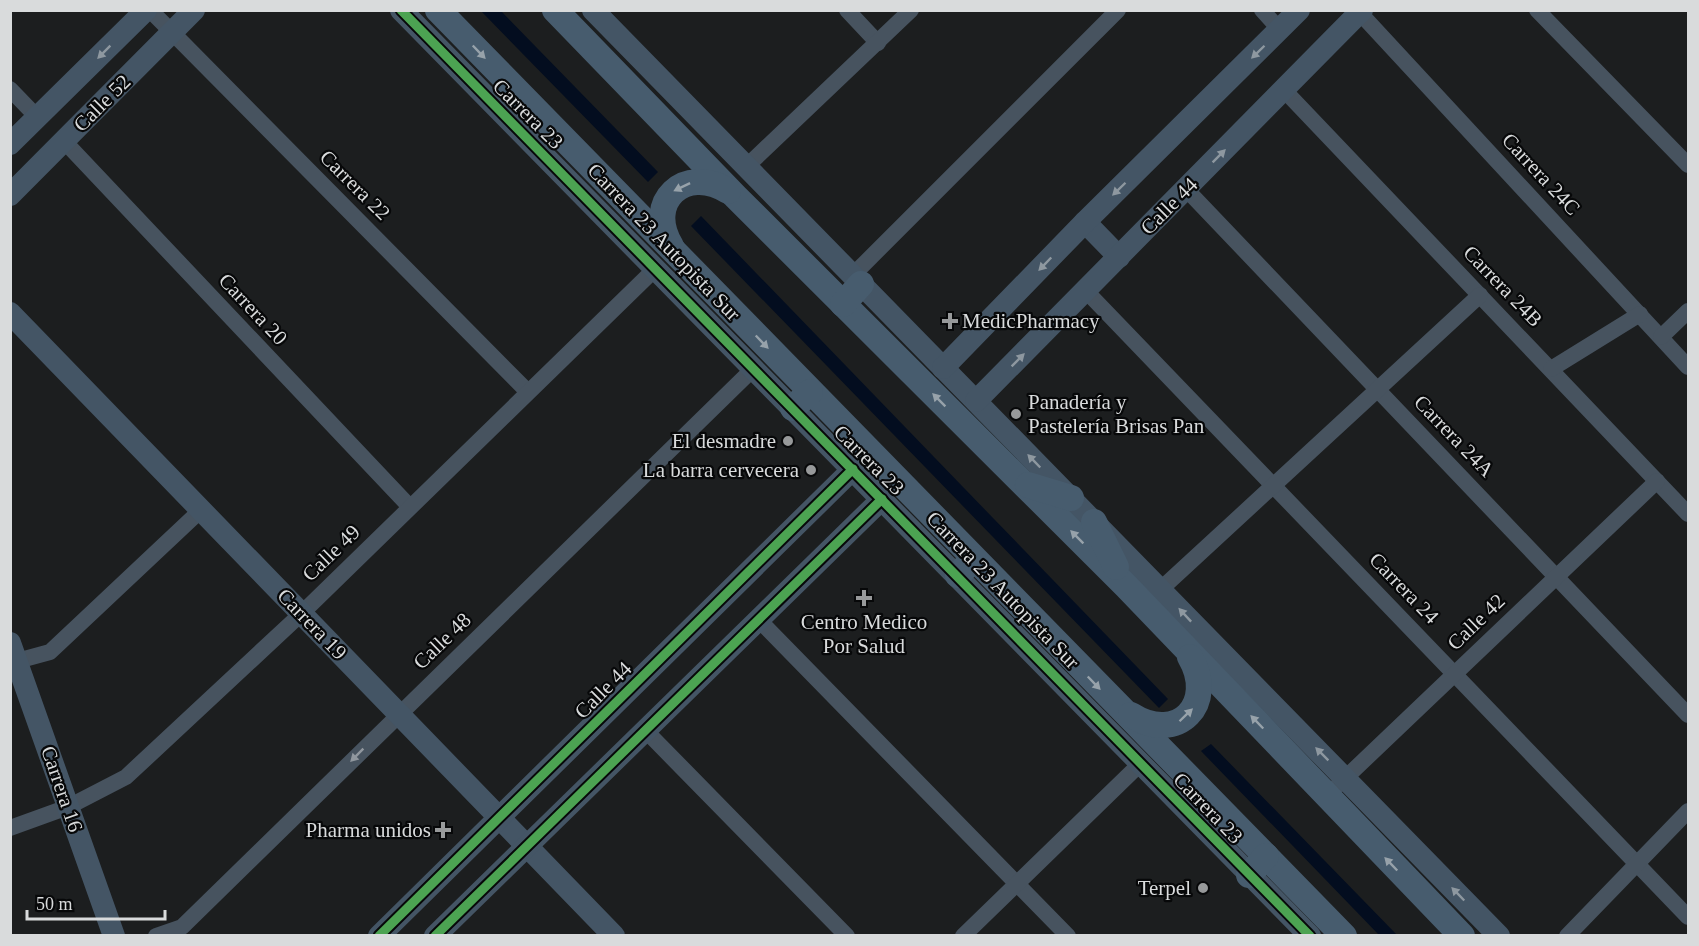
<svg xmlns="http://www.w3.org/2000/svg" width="1699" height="946" font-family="'Times New Roman',serif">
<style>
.water{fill:#030d1f}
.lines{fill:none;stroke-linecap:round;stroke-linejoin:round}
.street{stroke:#47535f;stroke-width:16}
.secondary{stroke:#445565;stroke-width:22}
.primary{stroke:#475c6e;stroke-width:26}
.cycleway-casing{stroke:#070809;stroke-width:13}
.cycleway{stroke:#4ca352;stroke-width:9}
.oneway{fill:#8e98a0}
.oneway2{fill:#97a2aa}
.oneway3{fill:#90979e}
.poi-dot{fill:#97999a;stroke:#070809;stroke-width:2}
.labels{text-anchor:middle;stroke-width:4.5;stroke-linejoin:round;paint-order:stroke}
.street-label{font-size:21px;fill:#d9dbdc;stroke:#070809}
.poi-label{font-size:21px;fill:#d9dbdc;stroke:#070809;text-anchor:end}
</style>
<rect width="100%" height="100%" fill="#1c1e1f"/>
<!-- water -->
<g class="water">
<polygon points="481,11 501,11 658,172 648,182"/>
<polygon points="701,216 1168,699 1159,708 691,226"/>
<polygon points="1211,744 1397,935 1379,935 1201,751"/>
</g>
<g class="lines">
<!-- street -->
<g class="street">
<polyline points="150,10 528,392"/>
<polyline points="847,10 878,43"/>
<polyline points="1262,10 1280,30"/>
<polyline points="1537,10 1688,165"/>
<polyline points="1360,13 1688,367"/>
<polyline points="10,89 37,117"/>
<polyline points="1284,90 1688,514"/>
<polyline points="64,141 410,507"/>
<polyline points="746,167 911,10"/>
<polyline points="1186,189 1688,715"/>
<polyline points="853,275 1118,10"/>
<polyline points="1086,291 1688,917"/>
<polyline points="1661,337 1688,311"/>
<polyline points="1551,369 1640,314"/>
<polyline points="1161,589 1480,295"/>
<polyline points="759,620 1068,936"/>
<polyline points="17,661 50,652 201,510"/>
<polyline points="645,730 847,936"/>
<polyline points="1338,785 1657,481"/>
<polyline points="10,828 68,807 126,777 301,614 655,269"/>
<polyline points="156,936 182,927 754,368"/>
<polyline points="963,936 1140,764"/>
<polyline points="1567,936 1688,811"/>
</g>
<!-- secondary -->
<g class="secondary">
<polyline points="401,10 1310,936"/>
<polyline points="593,10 1499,936"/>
<polyline points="10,144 146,10"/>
<polyline points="10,195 194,10"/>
<polyline points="1085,222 1119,257"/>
<polyline points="10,313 614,936"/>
<polyline points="943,368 1085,222 1299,10"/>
<polyline points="976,401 1362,10"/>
<polyline points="10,643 114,936"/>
<polyline points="379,936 853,469"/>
<polyline points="435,936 882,499"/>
</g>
<!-- primary -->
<g class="primary">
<polyline points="438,10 1344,936"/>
<polyline points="555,10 736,197 1126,586 1462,936"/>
<path d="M 671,246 C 644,202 685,164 728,191"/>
<polyline points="843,304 861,284"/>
<polyline points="793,408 810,392"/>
<polyline points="1028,485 1071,498"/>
<polyline points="1094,522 1116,567"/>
<polyline points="958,575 973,559"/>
<path d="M 1131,715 C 1178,745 1217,703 1190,657"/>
<polyline points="1249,875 1266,856"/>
</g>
<!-- cycleway casing -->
<g class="cycleway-casing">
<g id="cycleway">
<polyline points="401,10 1310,936"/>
<polyline points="379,936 853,469"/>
<polyline points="435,936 882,499"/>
</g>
</g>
<!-- cycleway -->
<use href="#cycleway" class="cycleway"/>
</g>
<!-- one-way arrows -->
<defs><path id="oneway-solid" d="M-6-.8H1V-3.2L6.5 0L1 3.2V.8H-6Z" transform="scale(1.5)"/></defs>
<g class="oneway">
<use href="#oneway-solid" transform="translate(104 52) rotate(135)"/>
<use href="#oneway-solid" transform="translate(1258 52) rotate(136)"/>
<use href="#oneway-solid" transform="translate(1219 156) rotate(-45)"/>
<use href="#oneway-solid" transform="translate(1119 189) rotate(136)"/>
<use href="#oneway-solid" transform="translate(1045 264) rotate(134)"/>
<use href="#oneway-solid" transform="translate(1018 360) rotate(-45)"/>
<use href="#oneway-solid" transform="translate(1034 461) rotate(-134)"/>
<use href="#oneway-solid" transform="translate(1185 615) rotate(-133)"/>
<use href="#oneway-solid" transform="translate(1322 754) rotate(-135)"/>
<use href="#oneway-solid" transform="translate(1458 894) rotate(-134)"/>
</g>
<g class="oneway2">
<use href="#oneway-solid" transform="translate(479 52) rotate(46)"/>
<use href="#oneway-solid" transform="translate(682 187) rotate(154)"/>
<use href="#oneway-solid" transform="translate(762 342) rotate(46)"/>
<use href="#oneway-solid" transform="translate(939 400) rotate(-135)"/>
<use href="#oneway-solid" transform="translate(1077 537) rotate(-135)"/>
<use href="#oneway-solid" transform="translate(1094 683) rotate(46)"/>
<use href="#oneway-solid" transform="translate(1186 715) rotate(-44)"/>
<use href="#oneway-solid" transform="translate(1257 722) rotate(-134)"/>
<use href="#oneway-solid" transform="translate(1391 864) rotate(-134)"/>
</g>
<use class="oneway3" href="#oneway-solid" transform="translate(357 755) rotate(135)"/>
<!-- markers -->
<g class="poi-dot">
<path d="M947 312h6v6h6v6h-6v6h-6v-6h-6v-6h6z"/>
<circle cx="1016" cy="414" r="6"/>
<circle cx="788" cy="441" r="6"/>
<circle cx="811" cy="470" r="6"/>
<path d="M861 589h6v6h6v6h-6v6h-6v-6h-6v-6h6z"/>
<path d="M440 821h6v6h6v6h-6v6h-6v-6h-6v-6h6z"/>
<circle cx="1203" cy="888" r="6"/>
</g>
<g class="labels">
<!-- street labels -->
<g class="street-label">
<text transform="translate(102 103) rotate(-45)" y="7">Calle 52</text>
<text transform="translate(528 114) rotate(45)" y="7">Carrera 23</text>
<text transform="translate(1541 174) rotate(47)" y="7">Carrera 24C</text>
<text transform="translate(355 185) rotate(45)" y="7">Carrera 22</text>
<text transform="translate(1169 206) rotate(-45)" y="7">Calle 44</text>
<text transform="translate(664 242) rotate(46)" y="7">Carrera 23 Autopista Sur</text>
<text transform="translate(1503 286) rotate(46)" y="7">Carrera 24B</text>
<text transform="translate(253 309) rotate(47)" y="7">Carrera 20</text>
<text transform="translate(1454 436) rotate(46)" y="7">Carrera 24A</text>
<text transform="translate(869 460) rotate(45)" y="7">Carrera 23</text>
<text transform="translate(331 553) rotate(-44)" y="7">Calle 49</text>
<text transform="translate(1404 588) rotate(46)" y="7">Carrera 24</text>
<text transform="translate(1003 590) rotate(46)" y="7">Carrera 23 Autopista Sur</text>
<text transform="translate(1476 622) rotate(-44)" y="7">Calle 42</text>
<text transform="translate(312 624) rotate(46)" y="7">Carrera 19</text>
<text transform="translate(442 641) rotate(-44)" y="7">Calle 48</text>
<text transform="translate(603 690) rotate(-45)" y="7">Calle 44</text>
<text transform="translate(62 789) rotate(71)" y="7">Carrera 16</text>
<text transform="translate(1208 808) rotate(46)" y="7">Carrera 23</text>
</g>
<!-- poi labels -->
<g class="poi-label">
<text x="962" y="328" text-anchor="start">MedicPharmacy</text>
<text x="1028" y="409" text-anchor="start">Panadería y<tspan x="1028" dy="24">Pastelería Brisas Pan</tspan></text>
<text x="776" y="448">El desmadre</text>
<text x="799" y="477">La barra cervecera</text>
<text x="864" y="629" text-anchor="middle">Centro Medico<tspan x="864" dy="24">Por Salud</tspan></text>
<text x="431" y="837">Pharma unidos</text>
<text x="1191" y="895">Terpel</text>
</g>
</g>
<!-- border -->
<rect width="1699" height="946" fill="none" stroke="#d9dbdc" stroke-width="24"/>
<!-- scale -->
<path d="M27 910v9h138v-9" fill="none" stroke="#d9dbdc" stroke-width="3"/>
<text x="36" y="910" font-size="18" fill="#d9dbdc" stroke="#070809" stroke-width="4.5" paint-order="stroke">50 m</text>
</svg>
